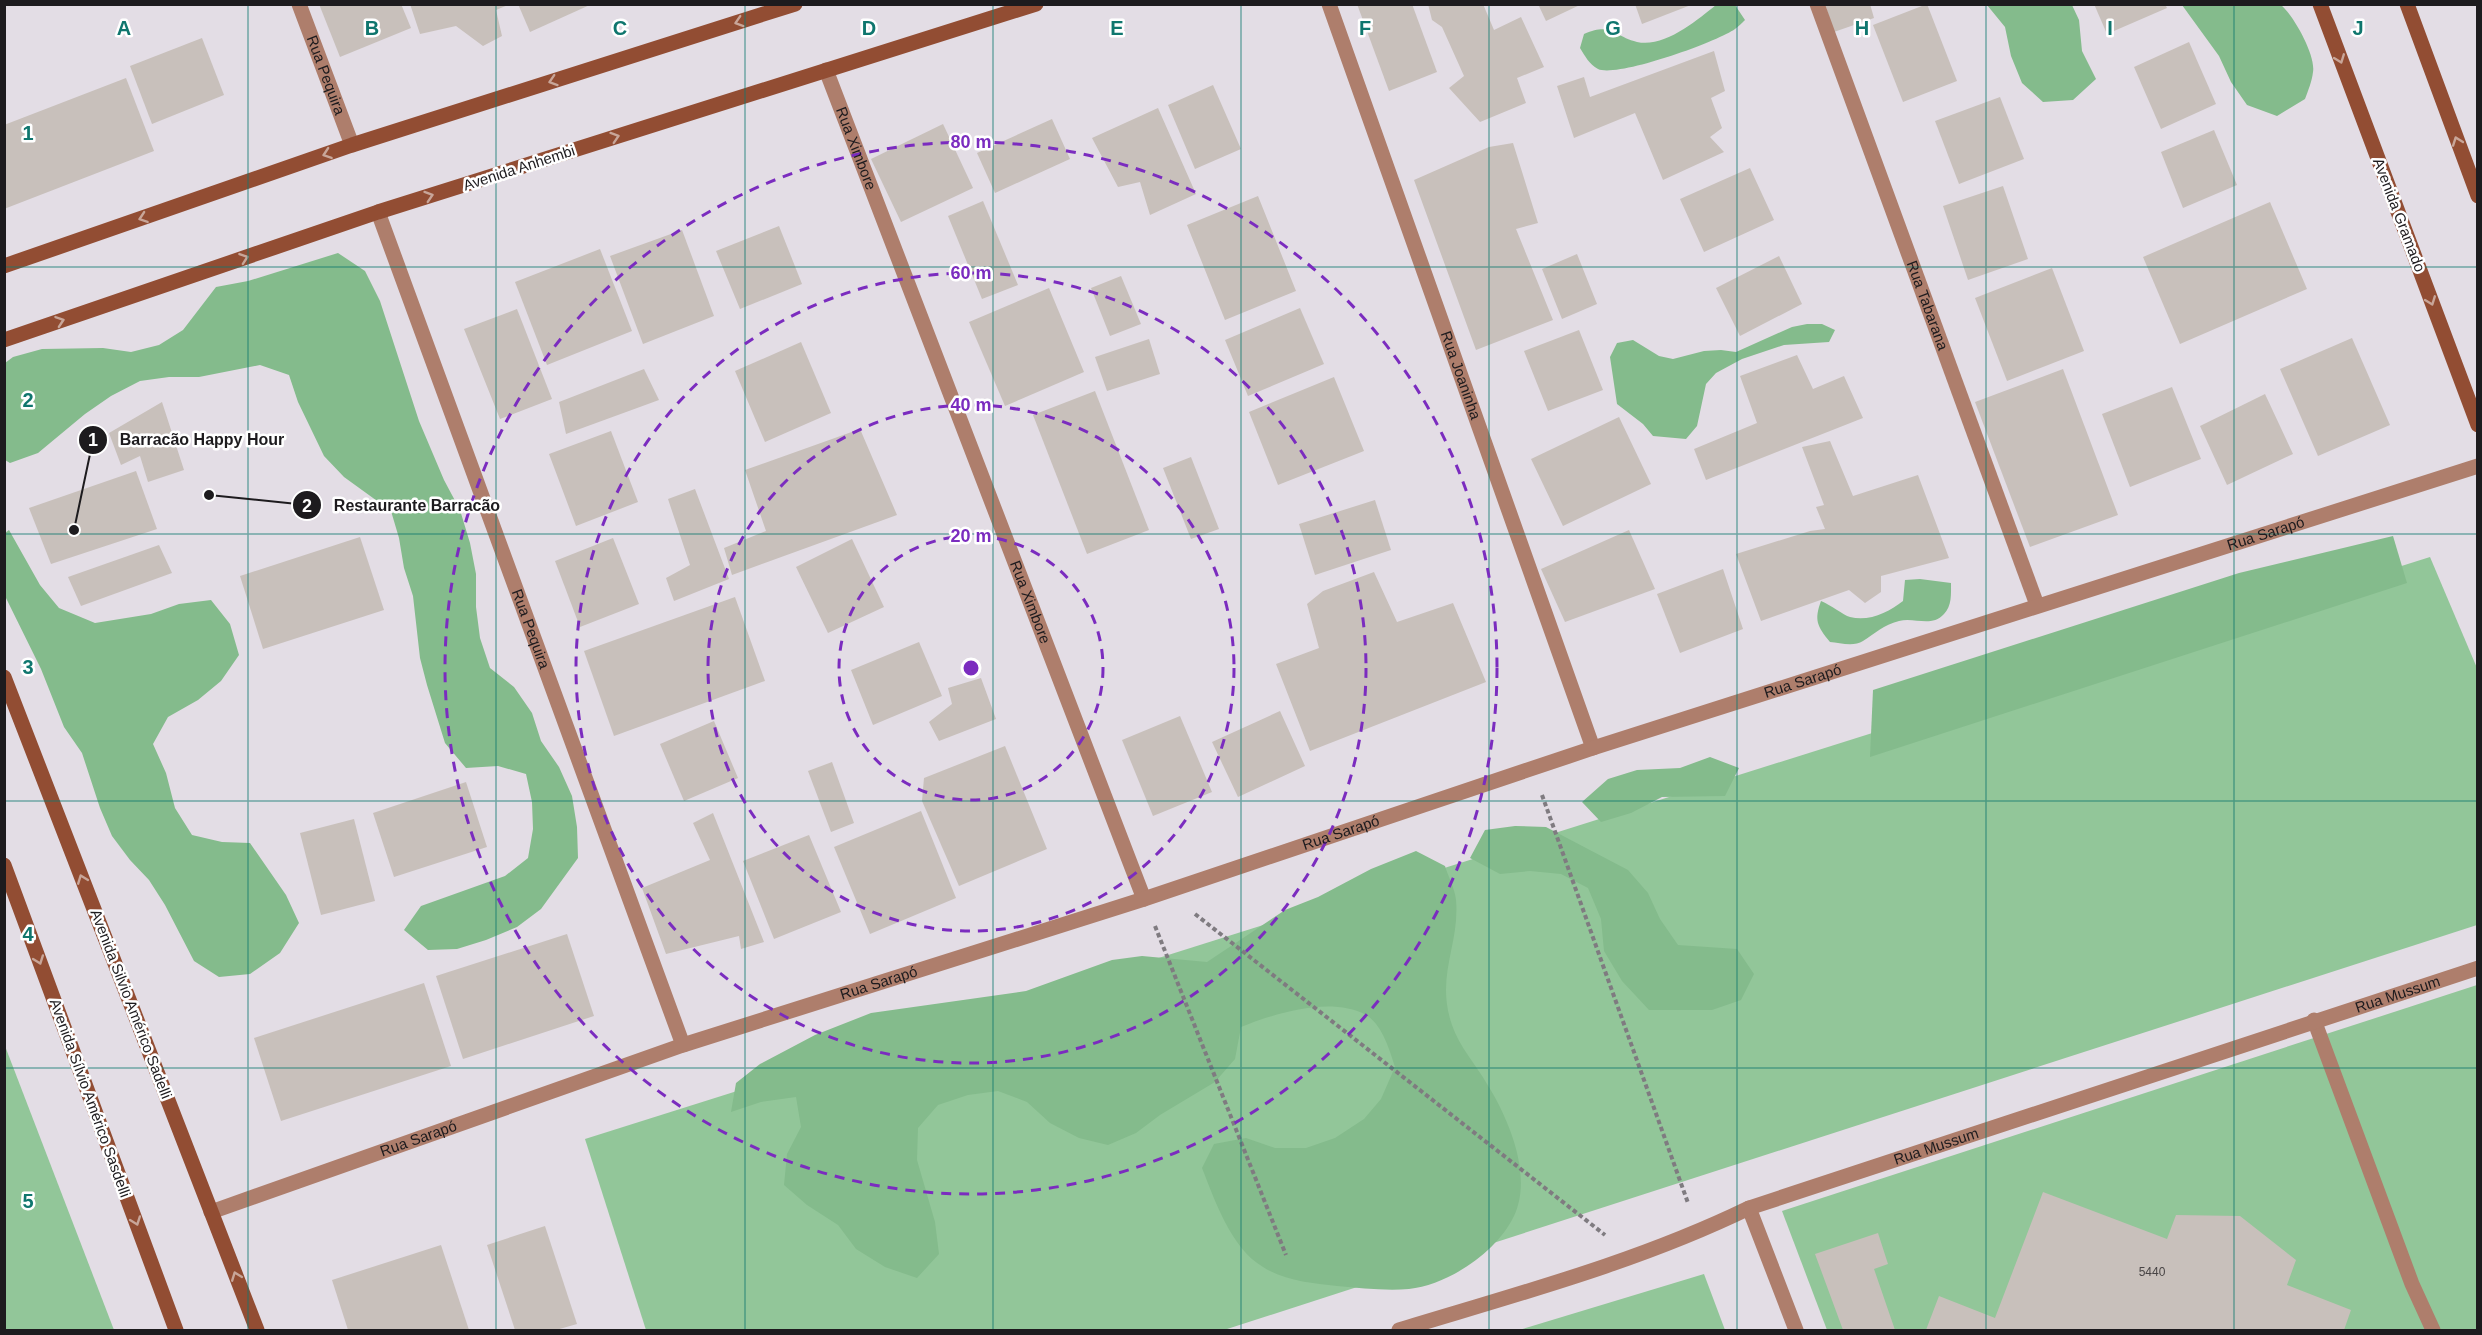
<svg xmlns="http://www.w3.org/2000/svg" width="2482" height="1335" font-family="Helvetica,sans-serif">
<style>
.green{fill:#92c699}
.forest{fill:#84bb8c}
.building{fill:#c8c0bb}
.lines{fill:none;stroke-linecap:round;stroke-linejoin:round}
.path{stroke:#7f7b80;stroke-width:4;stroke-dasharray:4.5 3;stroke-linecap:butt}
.lane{stroke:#ae7e6c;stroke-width:15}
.street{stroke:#ae7e6c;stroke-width:15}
.secondary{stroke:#924d33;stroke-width:15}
.oneway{stroke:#c8a699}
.grid{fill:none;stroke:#0f766e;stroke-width:1.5;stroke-opacity:0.55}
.ring{fill:none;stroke:#7b2cbf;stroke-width:3;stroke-dasharray:10 8}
.labels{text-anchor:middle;stroke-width:5;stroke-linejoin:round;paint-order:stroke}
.number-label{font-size:12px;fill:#484445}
.street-label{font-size:15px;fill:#1d1b1e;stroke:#fff}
.grid-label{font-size:20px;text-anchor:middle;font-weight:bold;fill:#0f766e;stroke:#fff;stroke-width:5;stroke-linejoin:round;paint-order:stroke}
.centre{fill:#7b2cbf;stroke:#fff;stroke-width:3}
.ring-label{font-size:18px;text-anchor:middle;font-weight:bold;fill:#7b2cbf;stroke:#fff;stroke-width:5;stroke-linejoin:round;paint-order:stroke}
.leader{fill:none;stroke:#1d1b1e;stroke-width:2}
.callout-dot{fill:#1d1b1e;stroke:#fff;stroke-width:2}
.mark-label{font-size:18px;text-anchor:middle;font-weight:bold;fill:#fff}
.callout-label{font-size:16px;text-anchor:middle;font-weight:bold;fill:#1d1b1e;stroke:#fff;stroke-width:5;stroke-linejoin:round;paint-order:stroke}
</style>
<rect width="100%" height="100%" fill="#e3dde5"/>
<!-- green -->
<g class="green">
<polygon points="2430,557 2477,668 2477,925 1224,1330 646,1330 585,1139"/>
<polygon points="2477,985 2477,1330 1827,1330 1782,1211"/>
<polygon points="5,1046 114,1330 5,1330"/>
<polygon points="1704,1274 1725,1330 1519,1330"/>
</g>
<!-- forest -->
<g class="forest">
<path d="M 1716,5 L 1735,5 L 1745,20 C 1742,23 1739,26 1735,29 C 1717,42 1617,78 1598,69 C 1589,64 1585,56 1580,48 L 1584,34 C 1612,22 1613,36 1637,42 C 1665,48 1697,20 1716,5 Z"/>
<polygon points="1987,5 2072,5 2079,20 2082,51 2096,79 2073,100 2043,102 2022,83 2011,56 2005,27"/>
<path d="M 2182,5 L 2281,5 C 2293,15 2316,55 2313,72 C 2312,81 2308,91 2305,99 L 2277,116 L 2247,105 L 2231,82 L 2219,56 Z"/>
<polygon points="338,253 365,271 380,301 419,421 444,480 460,510 470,543 476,574 476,607 480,638 490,668 514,687 532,713 541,741 559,767 572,796 577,827 578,858 541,909 517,927 486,940 457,949 428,950 404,930 421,906 505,876 528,858 533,829 532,802 526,774 498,766 466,768 445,743 427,685 420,658 413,596 404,568 399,538 391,511 344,477 324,456 298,402 289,375 260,365 199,377 169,377 140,381 111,396 85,414 38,453 10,463 5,460 5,363 13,357 42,349 103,348 131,352 159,345 183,330 216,287 248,281"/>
<polygon points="1807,324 1822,324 1835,330 1829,342 1784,345 1742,359 1716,373 1706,384 1697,426 1686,439 1653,436 1643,424 1617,404 1610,357 1617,343 1633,340 1659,356 1673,359 1704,351 1721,350 1736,352 1792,327"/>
<polygon points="9,530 40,585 59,608 95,623 151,614 179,604 211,600 230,624 239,655 221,681 198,700 168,717 153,744 166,773 175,808 192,835 222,842 250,843 286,895 299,923 280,953 250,974 219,977 194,961 165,905 149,880 130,860 112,836 100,808 82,753 64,727 41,669 5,596 5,533"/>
<polygon points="2393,536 2407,583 1870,757 1873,690 2239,573"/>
<path d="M 1920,579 L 1951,583 C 1951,594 1952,606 1944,614 C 1931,628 1915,617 1899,621 C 1883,625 1876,633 1863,641 C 1854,647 1840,643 1830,642 C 1817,626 1814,620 1821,601 C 1831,605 1843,615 1850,617 C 1869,622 1889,612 1903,601 L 1905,580 Z"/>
<polygon points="1710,757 1739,768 1725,796 1662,797 1631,813 1601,822 1582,802 1608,779 1637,770 1680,768"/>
<polygon points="1515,826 1546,827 1628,870 1648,893 1660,919 1678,945 1737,949 1754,974 1741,1000 1712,1010 1649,1010 1622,981 1604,951 1601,919 1588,888 1561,874 1530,871 1500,874 1470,858 1485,830"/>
<path d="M 1416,851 L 1445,866 C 1448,876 1455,889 1456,900 C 1460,945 1435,976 1452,1025 C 1459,1046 1476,1065 1487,1084 C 1509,1119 1533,1176 1514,1216 C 1497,1252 1448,1285 1409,1289 C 1385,1291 1361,1288 1337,1286 C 1311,1283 1285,1281 1263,1267 C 1231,1248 1215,1201 1202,1168 L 1214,1144 L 1246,1138 L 1275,1148 L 1306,1148 L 1335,1138 L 1364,1119 L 1381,1099 L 1395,1067 C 1390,1051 1382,1024 1366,1015 C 1331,996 1276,1013 1241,1027 L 1235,1059 L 1215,1082 L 1160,1115 L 1136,1133 L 1108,1145 L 1079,1138 L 1050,1123 L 1027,1102 L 998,1091 L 968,1095 L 938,1105 L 918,1128 L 917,1160 L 935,1222 L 939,1254 L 917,1278 L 885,1267 L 856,1249 L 838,1225 L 807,1205 L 784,1185 L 787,1154 L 801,1127 L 796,1097 L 761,1102 L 731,1112 L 736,1083 L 760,1064 L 815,1035 L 871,1013 L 1026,991 L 1112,960 L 1142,956 L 1207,962 L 1285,910 L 1318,897 L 1371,869 Z"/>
</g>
<!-- building -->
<g class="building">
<polygon points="319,4 401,4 411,28 340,57"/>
<polygon points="410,4 508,4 508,5 496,10 502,36 483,46 456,26 420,34"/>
<polygon points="518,4 592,4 530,32"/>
<polygon points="1357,4 1412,4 1437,72 1389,91"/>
<polygon points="1428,4 1483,4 1494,30 1521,17 1544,67 1517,78 1526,103 1480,122 1449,88 1464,76 1442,27 1432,20"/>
<polygon points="1538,4 1582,4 1546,21"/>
<polygon points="1635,4 1691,4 1691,5 1642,24"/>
<polygon points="1825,4 1870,4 1874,18 1834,32"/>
<polygon points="1927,4 1957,81 1903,102 1873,25"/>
<polygon points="2094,4 2165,4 2167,8 2107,34"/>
<polygon points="202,38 224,95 152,124 130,66"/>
<polygon points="2189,42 2216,104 2161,129 2134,67"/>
<polygon points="1714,51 1725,91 1711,98 1722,128 1710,137 1724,152 1663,180 1635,113 1574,138 1557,86 1584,77 1590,97"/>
<polygon points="126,78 154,151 4,209 4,125"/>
<polygon points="1213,85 1241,149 1195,169 1168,105"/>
<polygon points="2000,97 2024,159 1959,184 1935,121"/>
<polygon points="1158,108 1196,194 1150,215 1140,182 1118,187 1092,138"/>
<polygon points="1052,119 1070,159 995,193 977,153"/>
<polygon points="943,124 973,188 901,222 871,159"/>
<polygon points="2214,130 2237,185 2183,208 2161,152"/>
<polygon points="1513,143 1538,223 1516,229 1553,320 1476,350 1414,180 1489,147"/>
<polygon points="1750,168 1774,220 1704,252 1680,199"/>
<polygon points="2003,186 2028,259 1968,280 1943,206"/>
<polygon points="1258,196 1296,291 1225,320 1187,225"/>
<polygon points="983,201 1018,285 982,299 948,216"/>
<polygon points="2270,202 2307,289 2180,344 2143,257"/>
<polygon points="779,226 802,284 740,309 716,251"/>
<polygon points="682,230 714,316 643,344 610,256"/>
<polygon points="600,249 632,331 547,365 515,282"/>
<polygon points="1577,254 1597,304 1562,319 1542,269"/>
<polygon points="1779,256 1802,304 1740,336 1716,288"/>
<polygon points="2052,268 2084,351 2007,381 1975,298"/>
<polygon points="1121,276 1141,324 1110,336 1091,288"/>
<polygon points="1049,288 1084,372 1005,406 969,322"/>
<polygon points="1300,308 1324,364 1248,396 1225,340"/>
<polygon points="517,309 552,399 500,419 464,329"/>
<polygon points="1579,330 1603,390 1548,411 1524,351"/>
<polygon points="2352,338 2390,425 2318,456 2280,369"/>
<polygon points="1149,339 1160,374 1107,391 1095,357"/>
<polygon points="801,342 831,413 765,442 735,371"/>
<polygon points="1797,355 1813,389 1844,376 1863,418 1706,480 1694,449 1757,423 1740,376"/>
<polygon points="644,369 659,400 566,434 559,402"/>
<polygon points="2063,369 2118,515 2030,547 1975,402"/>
<polygon points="1334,377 1364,451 1278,485 1249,412"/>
<polygon points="2172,387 2201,459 2130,487 2102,414"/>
<polygon points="1095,391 1149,530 1087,554 1033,415"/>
<polygon points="2265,394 2293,454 2227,485 2200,426"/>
<polygon points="162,402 184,470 148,482 140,456 121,465 109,433"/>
<polygon points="1619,417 1651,484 1563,526 1531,459"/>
<polygon points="860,429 897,515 732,575 724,548 766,531 745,470"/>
<polygon points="611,431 638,502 576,526 549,454"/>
<polygon points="1830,441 1853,496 1918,475 1949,558 1881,576 1881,592 1865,603 1849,590 1761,621 1736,554 1810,531 1825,529 1816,507 1824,505 1802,447"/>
<polygon points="1191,457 1219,529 1191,539 1163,468"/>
<polygon points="136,471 157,529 51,564 29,508"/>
<polygon points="695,489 729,579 674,601 666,578 690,565 668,499"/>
<polygon points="1375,500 1391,550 1315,575 1299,524"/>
<polygon points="1629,530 1655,589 1565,622 1541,569"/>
<polygon points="360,537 384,610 263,649 240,576"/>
<polygon points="613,538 639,604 580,627 555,561"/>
<polygon points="852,539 884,607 828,633 796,567"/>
<polygon points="159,545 172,573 81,606 68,577"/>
<polygon points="1723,569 1743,629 1680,653 1657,594"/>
<polygon points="1374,572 1397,622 1453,603 1486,682 1310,751 1276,664 1319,648 1307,604 1323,591"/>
<polygon points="735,597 765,681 614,736 584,651"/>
<polygon points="919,642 942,696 873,725 851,670"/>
<polygon points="981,678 996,719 939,741 929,722 952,704 948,688"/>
<polygon points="1280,711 1305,766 1238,797 1212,742"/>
<polygon points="1180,716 1212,792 1153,816 1122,740"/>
<polygon points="714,721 738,778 684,801 660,744"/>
<polygon points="1005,746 1047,849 959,886 922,801 924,778"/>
<polygon points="832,762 854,823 831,832 808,771"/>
<polygon points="466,782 487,847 394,877 373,813"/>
<polygon points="921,811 956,898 870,934 834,847"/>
<polygon points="713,813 764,942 741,949 739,936 666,954 642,888 710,860 693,823"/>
<polygon points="354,819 375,901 321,915 300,833"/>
<polygon points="809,835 841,912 774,939 743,861"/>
<polygon points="567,934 594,1016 463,1059 436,976"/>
<polygon points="424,983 451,1066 281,1121 254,1038"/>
<polygon points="2043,1192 2167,1239 2176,1215 2240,1216 2296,1260 2287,1285 2351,1310 2344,1330 1926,1330 1939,1296 1995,1318"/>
<polygon points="545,1226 577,1324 556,1330 515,1330 487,1245"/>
<polygon points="1878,1233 1888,1264 1874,1269 1895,1330 1843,1330 1815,1254"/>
<polygon points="441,1245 469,1330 348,1330 332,1280"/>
</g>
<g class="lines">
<!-- path -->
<g class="path">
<polyline points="1542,795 1688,1203"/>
<polyline points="1195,914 1605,1235"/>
<polyline points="1155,926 1286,1255"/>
</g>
<!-- lane -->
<polyline class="lane" points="2314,1020 2412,1284 2433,1330"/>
<!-- street -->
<g class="street">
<path id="s1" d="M 299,4 L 352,145"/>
<path id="s2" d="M 1329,4 L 1593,748"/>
<path id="s3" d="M 1817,4 L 2037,605"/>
<path id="s4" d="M 826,70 L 1144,899"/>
<path id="s5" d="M 378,212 L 683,1045"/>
<polyline points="1749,1208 1796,1330"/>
<path id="s6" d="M 211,1212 L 683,1045 L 1144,899 L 1593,748 L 2478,466"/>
<path id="s7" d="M 1399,1330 C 1517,1294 1638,1262 1749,1208 L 2478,968"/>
</g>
<!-- secondary -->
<g class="secondary">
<polyline points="2320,4 2478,425"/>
<polyline points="2407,4 2478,196"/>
<polyline points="4,266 352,145 795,4"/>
<polyline points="4,340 378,212 1036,4"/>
<polyline points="4,677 257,1330"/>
<polyline points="4,865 176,1330"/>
</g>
</g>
<!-- one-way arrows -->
<defs><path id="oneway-chevron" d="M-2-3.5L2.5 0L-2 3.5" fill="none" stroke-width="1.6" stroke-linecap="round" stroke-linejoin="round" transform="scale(1.5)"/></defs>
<g class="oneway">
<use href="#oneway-chevron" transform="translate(739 22) rotate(162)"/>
<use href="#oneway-chevron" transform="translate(2340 59) rotate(69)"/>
<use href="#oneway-chevron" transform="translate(553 81) rotate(162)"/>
<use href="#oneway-chevron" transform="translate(615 137) rotate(-18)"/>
<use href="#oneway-chevron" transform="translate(2457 141) rotate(-110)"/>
<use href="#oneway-chevron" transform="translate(327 154) rotate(161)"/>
<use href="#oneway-chevron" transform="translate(429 196) rotate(-18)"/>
<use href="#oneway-chevron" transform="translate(143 218) rotate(161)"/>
<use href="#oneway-chevron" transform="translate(244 258) rotate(-19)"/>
<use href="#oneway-chevron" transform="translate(2431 301) rotate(69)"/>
<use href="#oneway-chevron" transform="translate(60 321) rotate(-19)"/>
<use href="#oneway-chevron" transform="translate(82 879) rotate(-111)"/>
<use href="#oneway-chevron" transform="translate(39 960) rotate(70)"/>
<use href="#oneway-chevron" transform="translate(136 1221) rotate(70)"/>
<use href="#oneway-chevron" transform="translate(236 1276) rotate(-111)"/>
</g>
<!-- grid -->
<path class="grid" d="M 248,4 L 248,1330M 496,4 L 496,1330M 745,4 L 745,1330M 993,4 L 993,1330M 1241,4 L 1241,1330M 1489,4 L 1489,1330M 1737,4 L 1737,1330M 1986,4 L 1986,1330M 2234,4 L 2234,1330M 4,267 L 2478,267M 4,534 L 2478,534M 4,801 L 2478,801M 4,1068 L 2478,1068"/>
<!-- distance rings -->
<g class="ring">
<circle cx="971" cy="668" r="132"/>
<circle cx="971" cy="668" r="263"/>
<circle cx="971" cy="668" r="395"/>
<circle cx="971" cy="668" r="526"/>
</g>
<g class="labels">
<!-- number labels -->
<g class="number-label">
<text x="2152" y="1276">5440</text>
</g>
<!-- street labels -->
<g class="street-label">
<text dy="5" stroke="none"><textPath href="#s1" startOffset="76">Rua Pequira</textPath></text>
<text dy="5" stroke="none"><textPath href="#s4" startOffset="84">Rua Ximbore</textPath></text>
<text transform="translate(519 168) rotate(-18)" y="5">Avenida Anhembi</text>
<text transform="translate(2399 215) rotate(69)" y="5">Avenida Gramado</text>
<text dy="5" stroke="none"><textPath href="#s3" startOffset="321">Rua Tabarana</textPath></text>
<text dy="5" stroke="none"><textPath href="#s2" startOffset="394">Rua Joaninha</textPath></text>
<text dy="5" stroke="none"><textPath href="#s6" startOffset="2164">Rua Sarapó</textPath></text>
<text dy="5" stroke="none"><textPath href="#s4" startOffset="570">Rua Ximbore</textPath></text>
<text dy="5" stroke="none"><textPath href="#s5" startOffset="444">Rua Pequira</textPath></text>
<text dy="5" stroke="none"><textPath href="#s6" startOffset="1678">Rua Sarapó</textPath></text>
<text dy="5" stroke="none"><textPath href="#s6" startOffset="1192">Rua Sarapó</textPath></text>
<text dy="5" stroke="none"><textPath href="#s6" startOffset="706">Rua Sarapó</textPath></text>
<text dy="5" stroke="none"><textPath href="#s7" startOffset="1054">Rua Mussum</textPath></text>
<text transform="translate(131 1004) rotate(69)" y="5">Avenida Silvio Américo Sadelli</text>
<text transform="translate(90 1098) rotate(70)" y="5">Avenida Sílvio Américo Sasdelli</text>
<text dy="5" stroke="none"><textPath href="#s6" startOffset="220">Rua Sarapó</textPath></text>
<text dy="5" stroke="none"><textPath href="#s7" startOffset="568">Rua Mussum</textPath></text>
</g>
</g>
<g class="grid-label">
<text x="124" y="35">A</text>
<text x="372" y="35">B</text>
<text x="620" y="35">C</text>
<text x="869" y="35">D</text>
<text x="1117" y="35">E</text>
<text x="1365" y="35">F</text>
<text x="1613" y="35">G</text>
<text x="1862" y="35">H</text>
<text x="2110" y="35">I</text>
<text x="2358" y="35">J</text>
<text x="28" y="140">1</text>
<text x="28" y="407">2</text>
<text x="28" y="674">3</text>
<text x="28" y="941">4</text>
<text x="28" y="1208">5</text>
</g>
<circle cx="971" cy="668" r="9" class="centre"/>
<g class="ring-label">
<text x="971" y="148">80 m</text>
<text x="971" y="279">60 m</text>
<text x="971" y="411">40 m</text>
<text x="971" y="542">20 m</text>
</g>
<!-- callouts -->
<path class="leader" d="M74 530L93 440M209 495L307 505"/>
<g class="callout-dot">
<circle cx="74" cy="530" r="6"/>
<circle cx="209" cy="495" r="6"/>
<circle cx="93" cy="440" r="15"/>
<circle cx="307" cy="505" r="15"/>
</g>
<g class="mark-label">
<text x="93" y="446">1</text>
<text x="307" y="512">2</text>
</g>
<g class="callout-label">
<text x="202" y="445">Barracão Happy Hour</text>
<text x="417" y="511">Restaurante Barracão</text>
</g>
<!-- border -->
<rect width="2482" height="1335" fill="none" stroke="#1d1b1e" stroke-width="12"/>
</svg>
